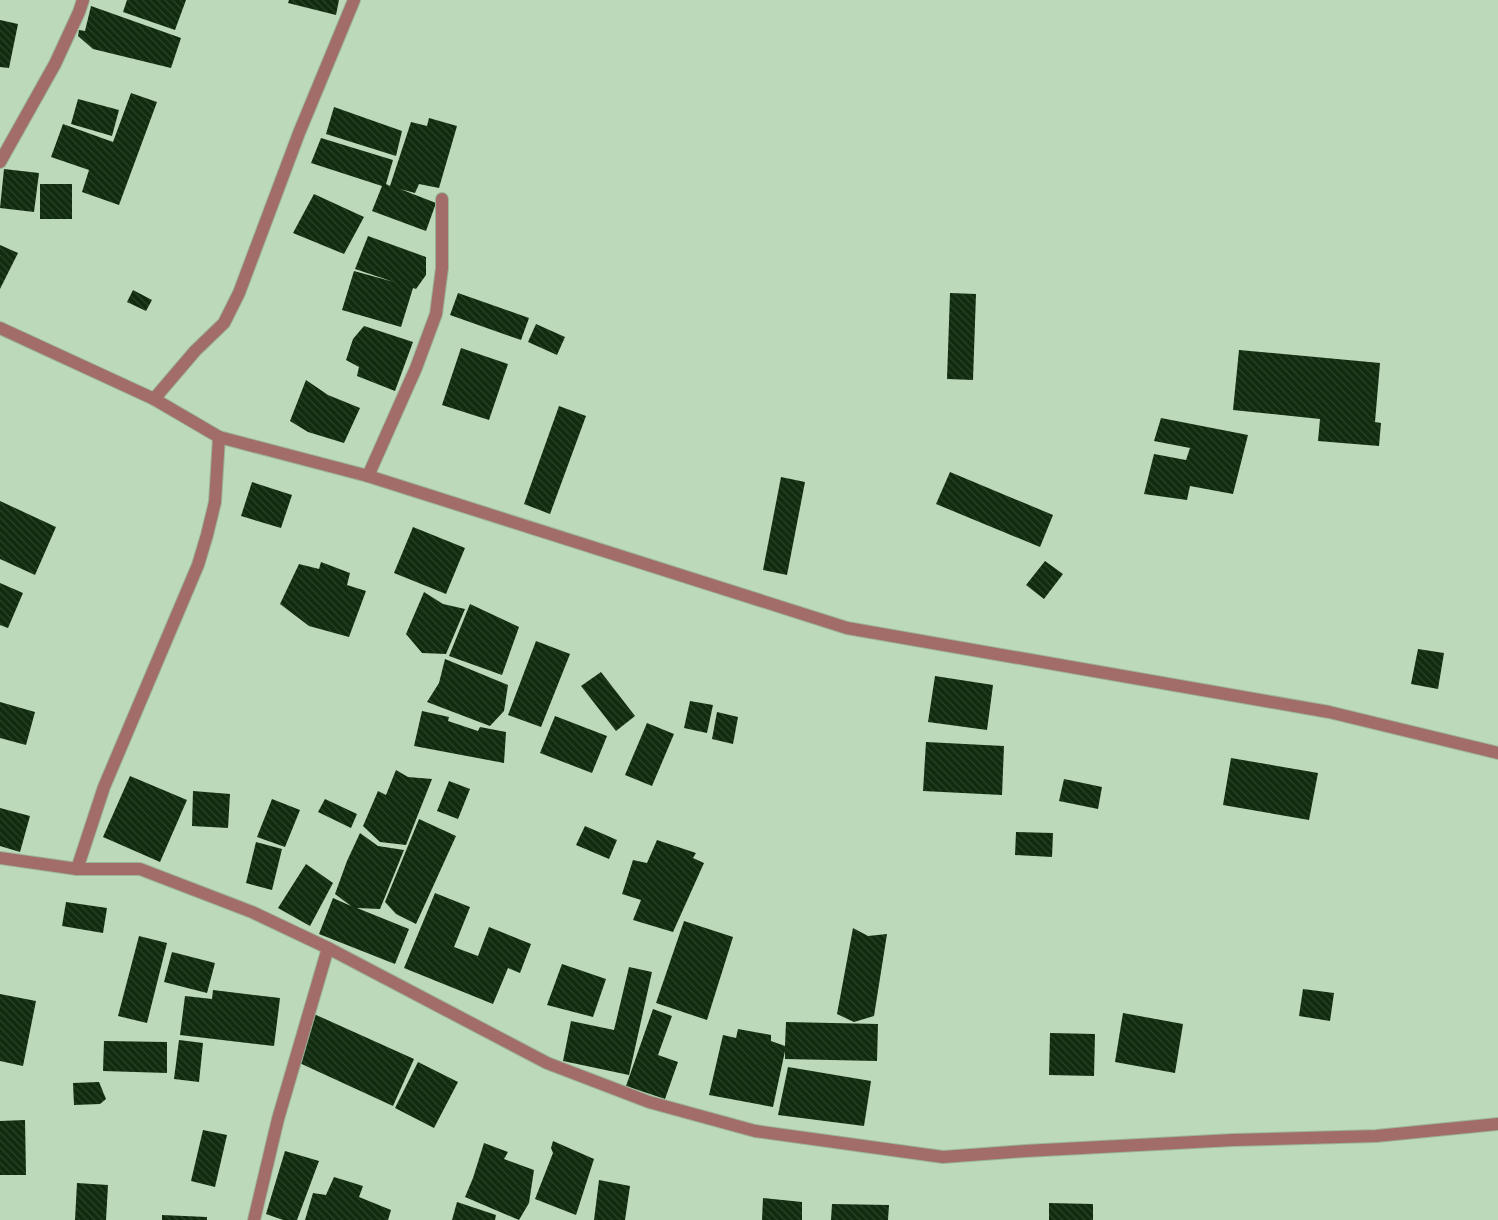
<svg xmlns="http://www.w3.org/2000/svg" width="1498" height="1220" font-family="'Public Sans',sans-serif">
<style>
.building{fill:url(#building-back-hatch)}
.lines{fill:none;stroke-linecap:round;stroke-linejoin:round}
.minor-casing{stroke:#9cb59a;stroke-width:14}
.minor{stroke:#a26c68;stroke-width:12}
</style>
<defs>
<pattern id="building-back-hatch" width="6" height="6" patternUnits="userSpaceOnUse" patternTransform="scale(1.25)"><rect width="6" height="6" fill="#102c0f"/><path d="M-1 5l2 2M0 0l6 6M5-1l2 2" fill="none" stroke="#2a4229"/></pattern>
</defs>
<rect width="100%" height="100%" fill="#bcd9ba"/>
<!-- building -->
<g class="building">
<polygon points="127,0 186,0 175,30 123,12"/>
<polygon points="289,0 339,0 336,15 288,3"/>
<polygon points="91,6 181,38 171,68 93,49 78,36 79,30 85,31"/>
<polygon points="0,20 18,24 9,68 0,67"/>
<polygon points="131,93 157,102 119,205 82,192 89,170 51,157 63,124 113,142"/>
<polygon points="78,99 119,110 112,136 71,124"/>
<polygon points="334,107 402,131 396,156 326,134"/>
<polygon points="429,118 457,126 439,188 419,184 415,193 400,189 436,203 426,231 372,211 382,186 311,163 321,138 393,160 386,184 390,186 411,122 427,126"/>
<polygon points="4,169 39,173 34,212 0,208"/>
<rect x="40" y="184" width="32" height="35"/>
<polygon points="314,194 364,217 344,254 293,233"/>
<polygon points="368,236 426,257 426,275 416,289 413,288 401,327 342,310 354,271 394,282 355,269"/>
<polygon points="0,245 18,253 0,289"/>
<polygon points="133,290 152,300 146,311 127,302"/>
<polygon points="458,293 529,318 521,340 450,315"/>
<polygon points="950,293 976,294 973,380 947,379"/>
<polygon points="536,324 565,337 557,355 528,342"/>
<polygon points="364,326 413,342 395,391 357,376 359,367 346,360 353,339"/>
<polygon points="461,348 508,364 489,420 442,405"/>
<polygon points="1239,350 1380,363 1375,422 1381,423 1379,446 1318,441 1320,419 1233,410"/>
<polygon points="306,380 328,395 360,408 344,443 308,432 290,421"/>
<polygon points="559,406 586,416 550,514 524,504"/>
<polygon points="1161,418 1248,435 1233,494 1190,486 1187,500 1144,494 1154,454 1186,460 1190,448 1154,441"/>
<polygon points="950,472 1053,515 1040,547 936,504"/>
<polygon points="781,477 805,482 787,575 763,570"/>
<polygon points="252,482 292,495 281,528 241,516"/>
<polygon points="0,501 56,527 35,575 0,559"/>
<polygon points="413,527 465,548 446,594 394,573"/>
<polygon points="1045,561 1063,574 1044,599 1026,585"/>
<polygon points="321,562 350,573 347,585 366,591 349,637 309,626 280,604 299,564 319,569"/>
<polygon points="0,583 23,593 8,628 0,625"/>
<polygon points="424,592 443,604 465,609 446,654 422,653 406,634"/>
<polygon points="470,604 519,627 502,675 449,656"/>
<polygon points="536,641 570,654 541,727 508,715"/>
<polygon points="1418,649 1444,653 1438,689 1411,684"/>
<polygon points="445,659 508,685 504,711 490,726 427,702 439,683"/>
<polygon points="601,672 635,716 616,731 581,686"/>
<polygon points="935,676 993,685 987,730 928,722"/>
<polygon points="690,701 713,705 707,733 684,728"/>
<polygon points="0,702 35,712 26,745 0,738"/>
<polygon points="422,711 449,717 448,721 478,731 480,727 506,732 504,763 414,746"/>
<polygon points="717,712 738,717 733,744 712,739"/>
<polygon points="555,716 607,736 592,773 540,753"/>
<polygon points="647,723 674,734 652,786 625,775"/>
<polygon points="926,742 1004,746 1002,795 923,791"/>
<polygon points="1231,758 1318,773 1309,820 1223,805"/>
<polygon points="396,770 408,777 432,779 406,845 380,842 363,826 378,791 386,795"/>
<polygon points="130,776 187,800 160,862 103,837"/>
<polygon points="1064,779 1102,787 1098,809 1059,801"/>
<polygon points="449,781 470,789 458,819 437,811"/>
<polygon points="193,791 230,794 228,828 192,826"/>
<polygon points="272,799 300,810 285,847 257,837"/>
<polygon points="325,799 357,814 351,828 318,812"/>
<polygon points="0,808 30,816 20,852 0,846"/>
<polygon points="419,819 456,836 416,924 396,914 385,902"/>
<polygon points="585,826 617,840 609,859 576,845"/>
<polygon points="1016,832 1053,833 1052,857 1015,855"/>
<polygon points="360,833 378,846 404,850 380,909 357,908 409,929 395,964 319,934 333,898 351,906 335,894 347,861"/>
<polygon points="657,840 696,853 693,858 704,863 673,932 633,920 641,900 622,894 633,860 647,863"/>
<polygon points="256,842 282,849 272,890 246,883"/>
<polygon points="306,864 333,883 310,926 278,908"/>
<polygon points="435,893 470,907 454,947 478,956 489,927 531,944 520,973 508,968 493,1004 404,968"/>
<polygon points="66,902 107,908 103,933 62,926"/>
<polygon points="684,921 733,937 707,1020 656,1003"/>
<polygon points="853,928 868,936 887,934 874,1016 854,1022 837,1014"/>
<polygon points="139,936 167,943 147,1023 118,1016"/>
<polygon points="172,952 215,963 207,993 164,982"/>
<polygon points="562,964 606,979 593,1017 547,1005"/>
<polygon points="629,967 652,972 629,1075 563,1061 571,1021 614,1030"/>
<polygon points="1303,989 1334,993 1330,1021 1299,1016"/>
<polygon points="213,990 280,998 274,1046 180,1035 185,996 212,999"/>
<polygon points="0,994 36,1001 23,1066 0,1061"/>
<polygon points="653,1009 672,1016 658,1055 678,1062 665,1099 626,1086"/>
<polygon points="1123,1013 1183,1024 1175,1073 1115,1062"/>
<polygon points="314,1014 414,1059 393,1106 293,1060"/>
<polygon points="786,1022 878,1024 877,1061 785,1059 785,1051 773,1107 709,1095 723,1035 736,1038 738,1029 771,1035 771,1041 785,1046"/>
<polygon points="1050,1033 1095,1034 1094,1076 1049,1075"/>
<polygon points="179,1040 203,1043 199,1082 174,1079"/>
<polygon points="104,1041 167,1042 167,1073 103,1071"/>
<polygon points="418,1062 458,1082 434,1128 395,1108"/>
<polygon points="788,1067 871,1081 864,1126 778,1115"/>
<polygon points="99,1082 106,1099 100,1104 74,1105 73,1083"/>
<polygon points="25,1120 26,1175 0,1175 0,1121"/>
<polygon points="203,1130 227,1135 215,1187 191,1181"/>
<polygon points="553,1141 594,1159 576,1215 535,1199 553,1153 551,1148"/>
<polygon points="484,1143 508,1152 504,1159 534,1170 529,1203 519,1220 465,1197 473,1178"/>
<polygon points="285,1151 319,1161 297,1220 283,1220 266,1214"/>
<polygon points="334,1177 363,1186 359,1197 391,1210 388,1220 305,1220 313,1193 326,1195"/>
<polygon points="599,1180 630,1186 625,1220 594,1220"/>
<polygon points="77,1183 108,1185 106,1220 75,1220"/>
<polygon points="763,1198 802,1202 802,1220 762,1220"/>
<polygon points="457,1202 496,1215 495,1220 452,1220"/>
<polygon points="1049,1203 1093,1204 1093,1220 1049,1220"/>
<polygon points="832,1204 889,1205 888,1220 831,1220"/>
<polygon points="162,1215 207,1217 207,1220 162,1220"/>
</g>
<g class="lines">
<!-- minor casing -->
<g class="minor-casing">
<g id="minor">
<polyline points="0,162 55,64 79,12 83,0"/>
<polyline points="0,328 154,399 219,437 368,476 847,628 1329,712 1498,753"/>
<polyline points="154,399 195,351 224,323 239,293 299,133 354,0"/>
<polyline points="368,476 416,368 436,314 442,268 442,199"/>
<polyline points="0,858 77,869 140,869 252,912 328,948 547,1063 649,1102 755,1131 943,1157 1025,1151 1233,1140 1376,1136 1498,1124"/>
<polyline points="77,869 104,787 198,565 207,535 215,502 219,437"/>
<polyline points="254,1220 278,1119 328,948"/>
</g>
</g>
<!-- minor -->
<use href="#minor" class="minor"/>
</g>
</svg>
